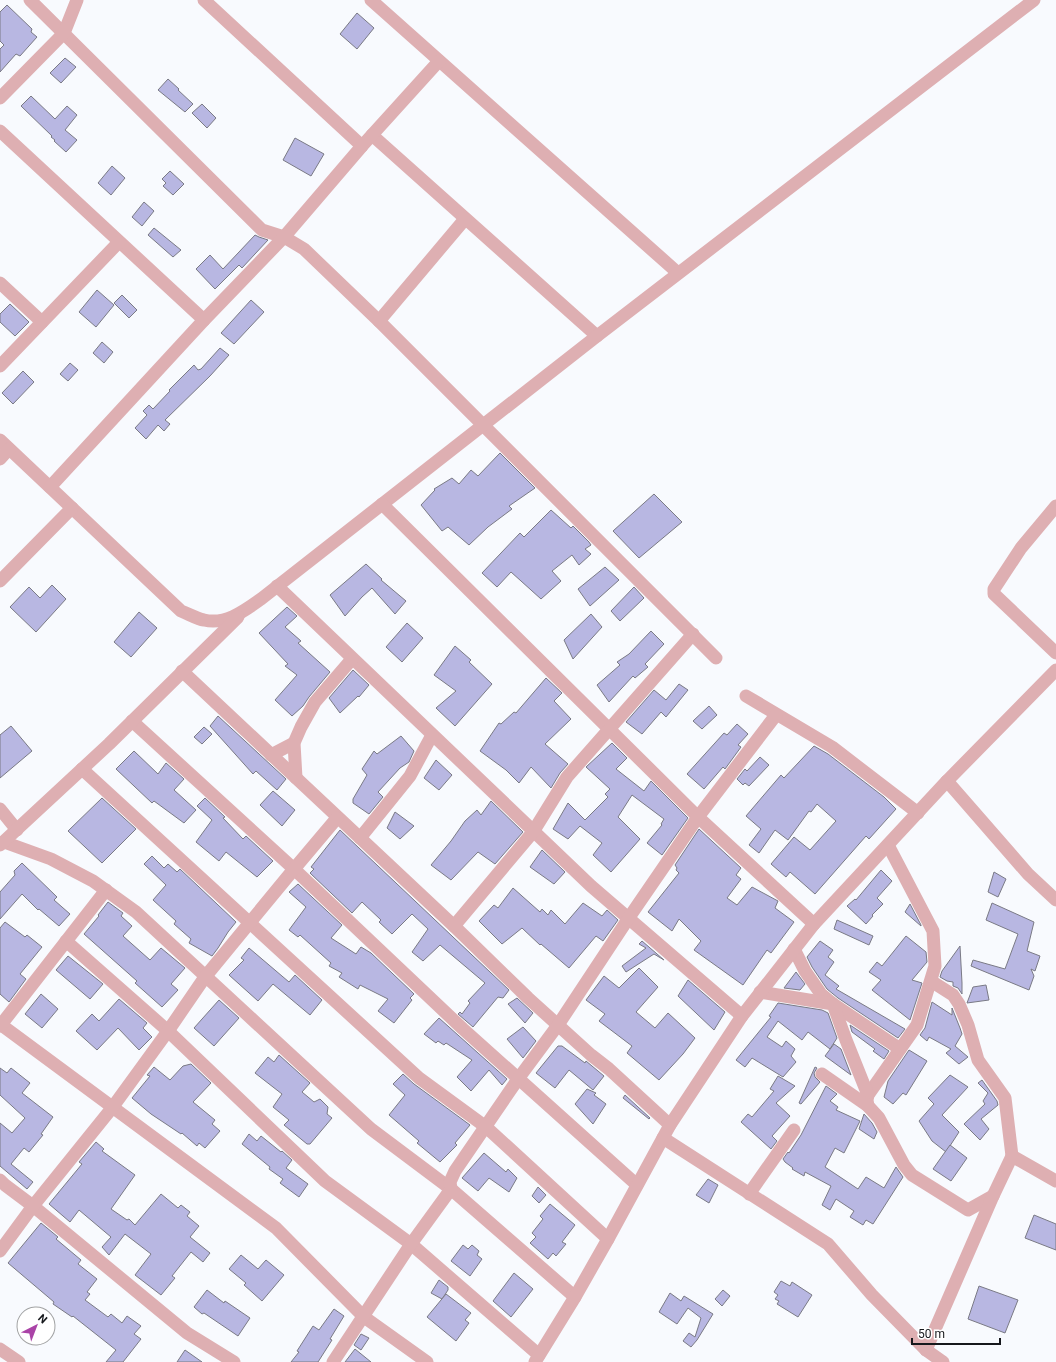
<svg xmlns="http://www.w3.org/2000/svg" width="1056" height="1362" font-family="Roboto,sans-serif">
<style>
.building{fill:#b8b7e2;stroke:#7a7a85}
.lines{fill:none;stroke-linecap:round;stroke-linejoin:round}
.minor{stroke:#deafb2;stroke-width:13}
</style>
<rect width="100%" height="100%" fill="#f8fafe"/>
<!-- building -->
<g class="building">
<polygon points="7,5 32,29 31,32 37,37 20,56 16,54 0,72 0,49 4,45 0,41 0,12"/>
<polygon points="357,13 374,28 357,49 340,34"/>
<polygon points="65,58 76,67 61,83 50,73"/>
<polygon points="168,79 179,89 178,90 193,104 185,112 158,90"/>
<polygon points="31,96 55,119 67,106 77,115 65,130 77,140 66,152 54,141 55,140 51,137 52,136 21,106"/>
<polygon points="202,104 216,118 207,128 192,113"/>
<polygon points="295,138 324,154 311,176 283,160"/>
<polygon points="112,166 125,178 111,195 98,183"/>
<polygon points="170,171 184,184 173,195 163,186 166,183 162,179"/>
<polygon points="144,202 154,211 142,226 132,217"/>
<polygon points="154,228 181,250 173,257 148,235"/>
<polygon points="255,235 259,237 268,240 242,268 239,265 215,289 196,269 210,255 223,269"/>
<polygon points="97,290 114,305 96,327 79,312"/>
<polygon points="122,295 137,310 129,318 114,303"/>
<polygon points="251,300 264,312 234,344 221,333"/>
<polygon points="10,304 29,322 15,336 0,322 0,314"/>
<polygon points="102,342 113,352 104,363 93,353"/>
<polygon points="220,348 229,355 210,376 165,420 170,424 164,431 158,425 146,439 135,428 147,415 143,411 149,405 153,409 170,391 169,390 194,365 198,370 201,369"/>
<polygon points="70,363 78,370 68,381 60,374"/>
<polygon points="23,371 34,382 13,404 2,393"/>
<polygon points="500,453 535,488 509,506 512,509 488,527 469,545 448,527 442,531 421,505 435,490 434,489 452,478 459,484 471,470 478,476"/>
<polygon points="654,494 682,522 639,558 613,531"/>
<polygon points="551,510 571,528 573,526 589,542 591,545 585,549 591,554 579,565 572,555 552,571 561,581 541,599 511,572 497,587 482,573 520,533 524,537"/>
<polygon points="366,564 382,579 381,580 406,601 395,614 372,588 362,597 345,616 330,595"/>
<polygon points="605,567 619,580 590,606 578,589"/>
<polygon points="52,585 66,599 36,632 10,607 29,587 40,598"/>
<polygon points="634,587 644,598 620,621 611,611"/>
<polygon points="287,607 297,616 285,627 301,641 298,643 330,672 309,697 303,706 292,716 275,700 297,675 285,666 288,664 259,633"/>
<polygon points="139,612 157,628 131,657 114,642"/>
<polygon points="591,614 602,627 573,659 564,640"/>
<polygon points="407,623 423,638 402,662 386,647"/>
<polygon points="651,631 664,644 645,664 648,667 635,678 633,676 609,702 597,685 620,665 617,662 629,654"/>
<polygon points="455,646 471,660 469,662 492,684 455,726 436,708 456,691 434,675"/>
<polygon points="353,670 369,685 359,697 358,696 340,713 329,698"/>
<polygon points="546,678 562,693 554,701 571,719 545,744 568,764 560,773 551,788 531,767 519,783 506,770 480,751 499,723 501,724 514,712 516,713"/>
<polygon points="679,684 688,690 666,717 661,712 642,734 626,722 654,690 666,700"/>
<polygon points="709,706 717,715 702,729 693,721"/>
<polygon points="218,716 286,779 277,790 256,771 253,774 210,726"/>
<polygon points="737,724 748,734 738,745 741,747 725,769 723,767 704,789 687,774 724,733 727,735"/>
<polygon points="11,726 32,751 0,778 0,735"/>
<polygon points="204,727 212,734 202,744 194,737"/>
<polygon points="401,736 414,751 409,762 400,768 378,792 383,797 369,814 353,803 353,799 367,775 362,769 374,751 377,754"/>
<polygon points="612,743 627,758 616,769 644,791 651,781 688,818 662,855 647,843 662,825 661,824 664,819 632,795 618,817 640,839 611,872 593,855 602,843 580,826 568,839 553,829 568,803 585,820 608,797 605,794 610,789 586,767"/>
<polygon points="814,746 828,754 884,797 896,809 869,839 866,836 815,894 790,872 786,877 771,864 794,837 810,850 836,821 817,804 811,812 809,811 788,840 775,830 759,853 749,845 761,829 746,816 781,775 784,778"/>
<polygon points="134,751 158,774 166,763 184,779 174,790 196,810 184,823 154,801 152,803 116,769"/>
<polygon points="760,757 769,765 749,786 745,783 743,785 737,779 745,769 747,771"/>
<polygon points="436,760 452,775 439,790 424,778"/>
<polygon points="273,791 295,810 282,826 260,805"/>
<polygon points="102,798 136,829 102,863 68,831"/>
<polygon points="205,798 225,817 223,818 243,839 246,836 273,861 257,877 226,852 219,861 196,842 212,820 197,806"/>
<polygon points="491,801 523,832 495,864 478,852 451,880 431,865 451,841 465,821 477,810 481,815"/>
<polygon points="395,812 414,826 400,839 387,828"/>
<polygon points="699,829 741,868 736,875 741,879 727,898 737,905 752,887 778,901 775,908 794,922 771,953 767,950 743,985 694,950 701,941 679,919 672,931 648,912 679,873 676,870 677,868 675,865"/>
<polygon points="340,830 509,990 503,998 498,997 473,1027 458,1014 460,1012 462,1014 470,1003 468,1001 485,983 440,945 423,961 412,952 428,929 412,914 392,934 379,922 381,920 362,902 352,913 310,873 314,869 311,867"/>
<polygon points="542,850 565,872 554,884 530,867"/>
<polygon points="152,856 164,868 168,864 177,872 180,869 236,922 228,932 218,948 212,956 189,943 191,939 174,924 176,921 153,900 166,885 144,864"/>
<polygon points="22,863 57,897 54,900 70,914 59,926 39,909 38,910 22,894 0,919 0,892 15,875 14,871"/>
<polygon points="881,870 892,881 877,898 883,904 872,915 873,916 866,924 847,906 855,899 856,900"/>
<polygon points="994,872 1006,879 998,897 988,892"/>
<polygon points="298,884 342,925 331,938 356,954 361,947 371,953 414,994 410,998 412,1000 394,1023 378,1011 388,999 360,985 358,989 339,977 342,973 329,966 331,963 300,935 298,937 289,930 306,907 289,892"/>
<polygon points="513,888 540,912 542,909 548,915 551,910 565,924 583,903 602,916 607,910 618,920 603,941 596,936 569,968 541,944 540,945 522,928 502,944 479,921 494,905 498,908"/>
<polygon points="108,902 123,913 121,916 132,926 123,936 150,960 161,948 185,968 171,984 178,990 162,1007 135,983 137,981 84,934 99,916 98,915"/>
<polygon points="992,903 1034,922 1027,951 1040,956 1035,971 1031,969 1034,976 1029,990 971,966 973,960 1005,969 1018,934 986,920"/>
<polygon points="910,904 921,925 921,926 905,912"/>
<polygon points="837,920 873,936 869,945 834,929"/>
<polygon points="5,922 25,937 27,935 42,947 20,974 26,979 9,1002 0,994 0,928"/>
<polygon points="906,936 926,952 927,962 912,980 922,983 910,1020 872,990 881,980 869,972 877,962 882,966"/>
<polygon points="642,941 664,960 654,954 626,972 622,966 646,948 639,944"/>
<polygon points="820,941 833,950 828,957 834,962 825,975 839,986 836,989 905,1029 898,1038 838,998 827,989 812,967 807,957"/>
<polygon points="960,946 962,983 962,994 958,988 953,986 953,982 947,981 940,977 942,971"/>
<polygon points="249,948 289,982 295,975 322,1000 310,1015 273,984 258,1001 229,975 244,960 241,958"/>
<polygon points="68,956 103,984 90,999 56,970"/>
<polygon points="639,968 658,987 636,1012 655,1028 668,1013 695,1038 683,1054 659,1080 627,1053 632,1046 599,1021 605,1014 586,1000 604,976 619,988"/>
<polygon points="796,972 805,984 800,990 784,988"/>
<polygon points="688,980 725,1012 714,1030 678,996"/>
<polygon points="986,985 989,1000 967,1003 973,987"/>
<polygon points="41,994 58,1009 42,1028 25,1014"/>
<polygon points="517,998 533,1013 525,1023 508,1004"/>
<polygon points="119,999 147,1023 143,1028 152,1037 139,1050 118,1028 97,1050 76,1031 92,1014 99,1021"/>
<polygon points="219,1000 239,1018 214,1046 194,1028"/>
<polygon points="932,1002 952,1015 952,1008 960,1028 962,1034 955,1046 968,1057 959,1064 946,1053 951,1049 929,1037 927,1041 920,1035 925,1028"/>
<polygon points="778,1003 822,1010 828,1013 837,1038 830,1049 808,1032 802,1040 778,1021 767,1037 782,1047 786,1041 795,1049 791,1056 796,1062 783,1077 752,1058 745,1067 736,1060 771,1017 769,1016"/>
<polygon points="439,1018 507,1079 502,1085 489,1070 471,1091 457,1077 472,1060 446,1043 444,1045 438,1041 436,1043 424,1034"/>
<polygon points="850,1025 889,1051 884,1059 873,1051 875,1049 852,1032"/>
<polygon points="523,1027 536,1041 523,1058 507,1039"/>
<polygon points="834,1044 841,1049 851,1075 825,1056"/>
<polygon points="558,1046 562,1046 585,1063 586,1061 604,1076 593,1090 569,1070 555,1088 536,1073"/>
<polygon points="909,1050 927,1061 906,1095 903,1093 893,1104 884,1097 888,1081"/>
<polygon points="279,1055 310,1083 302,1092 314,1102 320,1099 328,1107 327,1114 332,1118 310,1144 307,1144 284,1125 289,1120 273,1107 282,1094 255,1073 268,1057 274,1062"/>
<polygon points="191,1064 211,1083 193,1102 215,1120 212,1124 220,1131 205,1148 199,1143 197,1146 182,1133 181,1134 151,1114 132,1098 150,1076 147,1075 154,1067 170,1080 183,1066"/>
<polygon points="815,1067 817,1068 814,1073 815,1077 820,1082 801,1104 799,1103"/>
<polygon points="0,1068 7,1073 11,1068 30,1083 22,1093 53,1117 41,1134 43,1135 29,1152 24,1148 11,1164 33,1182 27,1189 0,1166 0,1123 12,1133 25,1118 0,1095"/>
<polygon points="403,1074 414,1084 470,1125 455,1143 457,1145 440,1162 417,1143 419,1141 389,1115 405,1095 393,1084"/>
<polygon points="950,1075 968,1087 942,1115 959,1132 946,1152 932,1141 919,1121 934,1104 928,1098"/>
<polygon points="778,1076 795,1086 776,1103 790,1116 772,1136 777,1141 771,1149 741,1122 748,1114 752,1117 774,1091 770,1089"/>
<polygon points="982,1080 997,1101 998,1105 981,1119 989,1129 980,1140 964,1124 985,1104 983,1101 988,1093 978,1083"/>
<polygon points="826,1086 837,1094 830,1101 838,1107 836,1110 860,1121 844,1153 835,1148 825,1167 858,1189 866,1177 884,1188 896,1167 903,1177 873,1224 866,1220 863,1225 850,1217 854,1211 836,1199 830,1210 822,1205 831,1186 805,1172 804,1176 792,1169 793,1168 785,1162 783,1159 788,1152 789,1153 801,1135"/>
<polygon points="587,1089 596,1093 594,1095 606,1104 593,1124 575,1104"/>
<polygon points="625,1095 650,1118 649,1119 623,1098"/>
<polygon points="864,1114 872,1123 877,1132 874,1139 859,1129"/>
<polygon points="249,1134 257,1141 261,1136 281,1152 282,1151 292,1160 286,1168 308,1184 299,1197 280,1183 283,1179 269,1169 270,1167 242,1144"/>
<polygon points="96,1142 104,1149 102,1151 135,1175 111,1209 127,1220 129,1219 135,1225 161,1194 178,1208 181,1205 190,1212 187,1216 199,1226 190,1237 210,1253 203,1262 191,1252 172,1276 175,1278 161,1295 135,1275 151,1254 125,1234 109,1255 102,1247 111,1237 79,1210 70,1222 49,1204 82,1164 79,1162"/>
<polygon points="950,1145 967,1158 951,1181 933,1169"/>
<polygon points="484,1153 506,1172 508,1169 517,1178 509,1192 489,1178 478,1191 462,1178"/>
<polygon points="708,1179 718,1185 709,1203 696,1195"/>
<polygon points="538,1187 546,1195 539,1203 532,1196"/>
<polygon points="550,1204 575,1225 562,1242 566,1244 556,1256 553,1253 548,1259 530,1243 536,1237 532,1233 543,1219 540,1216"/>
<polygon points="1034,1215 1056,1224 1056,1250 1025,1238"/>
<polygon points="41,1223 58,1237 56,1239 81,1260 78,1264 97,1279 87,1292 90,1294 85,1300 108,1317 111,1314 122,1323 127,1316 141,1326 134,1334 141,1339 123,1362 106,1362 116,1350 73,1316 72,1317 53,1304 54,1302 8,1263"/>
<polygon points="463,1245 468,1249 472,1245 479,1251 477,1255 482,1259 470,1276 451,1261"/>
<polygon points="241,1255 258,1269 266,1260 284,1275 262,1301 244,1285 246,1283 229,1269"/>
<polygon points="514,1273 533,1289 511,1317 493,1301"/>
<polygon points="439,1280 448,1287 448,1290 442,1299 431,1293"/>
<polygon points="781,1281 790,1286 792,1282 812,1295 798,1317 777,1304 779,1301 775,1299 778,1295 774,1292"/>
<polygon points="979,1286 1018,1300 1005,1333 968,1319"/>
<polygon points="207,1290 224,1303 225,1301 250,1318 238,1336 204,1313 202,1314 194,1307"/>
<polygon points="723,1290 730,1296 722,1306 715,1299"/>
<polygon points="670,1293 681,1301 684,1296 713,1314 697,1340 691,1347 683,1341 689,1333 695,1337 701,1318 688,1308 677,1324 659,1312"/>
<polygon points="446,1294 471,1313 465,1320 469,1323 456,1341 427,1317"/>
<polygon points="334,1309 344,1316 330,1339 332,1340 318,1362 291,1362 299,1352 297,1351 313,1326 319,1330"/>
<polygon points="361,1334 369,1338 361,1350 354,1345"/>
<polygon points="355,1349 371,1362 345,1362"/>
<polygon points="185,1350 202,1362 177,1362"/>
</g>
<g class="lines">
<!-- minor -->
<g class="minor">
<polyline points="30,0 262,230 284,237 304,249 379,321 716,658"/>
<polyline points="204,0 362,146"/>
<polyline points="371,0 678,273"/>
<polyline points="0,98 64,33 77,0"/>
<polyline points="0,131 204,320"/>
<polyline points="372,135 597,336"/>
<polyline points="0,283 42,322"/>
<polyline points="379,321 465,219"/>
<polyline points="0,366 119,242"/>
<path d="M 0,440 L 181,611 C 189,614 197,619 204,620 C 226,625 244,611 261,599 L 597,336 L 1034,0"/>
<polyline points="0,459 9,449"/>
<polyline points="50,487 204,320 284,237 362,146 439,61"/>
<polyline points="382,504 698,817 814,924"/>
<polyline points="1056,506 1021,548 994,589 994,594 1056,653"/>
<polyline points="0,581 72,508"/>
<polyline points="277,586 591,886 742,1016"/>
<polyline points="182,671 454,926 528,998 591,1055 609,1069 670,1125"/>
<polyline points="746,696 832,747 918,813"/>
<polyline points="132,721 294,869 463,1029 637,1185"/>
<polyline points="271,755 294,743"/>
<polyline points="82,769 419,1078 486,1127 608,1239"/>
<polyline points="296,778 294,743 301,727 315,702 352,659"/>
<polyline points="947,781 1028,874 1056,900"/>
<polyline points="0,809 17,830"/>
<polyline points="360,838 410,776 432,735"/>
<polyline points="4,842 51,859 93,881 136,912 371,1129 451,1189 575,1297"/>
<polyline points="0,845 109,744 238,617"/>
<polyline points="888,845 933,931 935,966 917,1025 868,1095 867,1100 868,1106 879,1118 904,1165 912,1175 968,1210 993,1196"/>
<polyline points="454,926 533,832 567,777 693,634"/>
<polyline points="66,941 168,1031 325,1181 411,1244 539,1355"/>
<polyline points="794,949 805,971 821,994 833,1004 900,1049"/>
<polyline points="931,981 953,995 959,1004 968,1025 978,1060 1005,1098 1012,1156 1056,1181"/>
<polyline points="760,992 833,1004 846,1040 868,1095"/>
<polyline points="0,1024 276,1228 364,1317 427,1362"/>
<polyline points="0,1026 106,890"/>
<polyline points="822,1074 868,1106"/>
<polyline points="663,1138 828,1244 872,1295 926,1350 943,1362"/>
<polyline points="0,1180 5,1185 33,1206 187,1333 234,1362"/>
<polyline points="749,1194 794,1130"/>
<polyline points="0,1251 33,1206 112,1108 168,1031 205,977 294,869 337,818"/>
<polyline points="0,1349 19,1362"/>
<polyline points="926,1350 993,1196 1012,1156"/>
<polyline points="333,1362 411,1244 451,1189 450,1182 455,1171 518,1079 558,1025 628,919 698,817 776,715"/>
<polyline points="535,1362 575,1297 608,1239 670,1125 742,1016 814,924 947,781 1056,670"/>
</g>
</g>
<!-- north arrow -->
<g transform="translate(36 1326) rotate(42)"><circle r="19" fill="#ffffff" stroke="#a2a3a4"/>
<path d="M0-3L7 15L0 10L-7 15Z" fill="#aa43a7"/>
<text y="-6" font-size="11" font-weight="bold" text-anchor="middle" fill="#16181c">N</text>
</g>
<!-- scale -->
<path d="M912 1338v6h88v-6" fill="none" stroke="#16181c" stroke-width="2"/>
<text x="918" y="1338" font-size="12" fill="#16181c" stroke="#ffffff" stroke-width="3" paint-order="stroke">50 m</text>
</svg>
